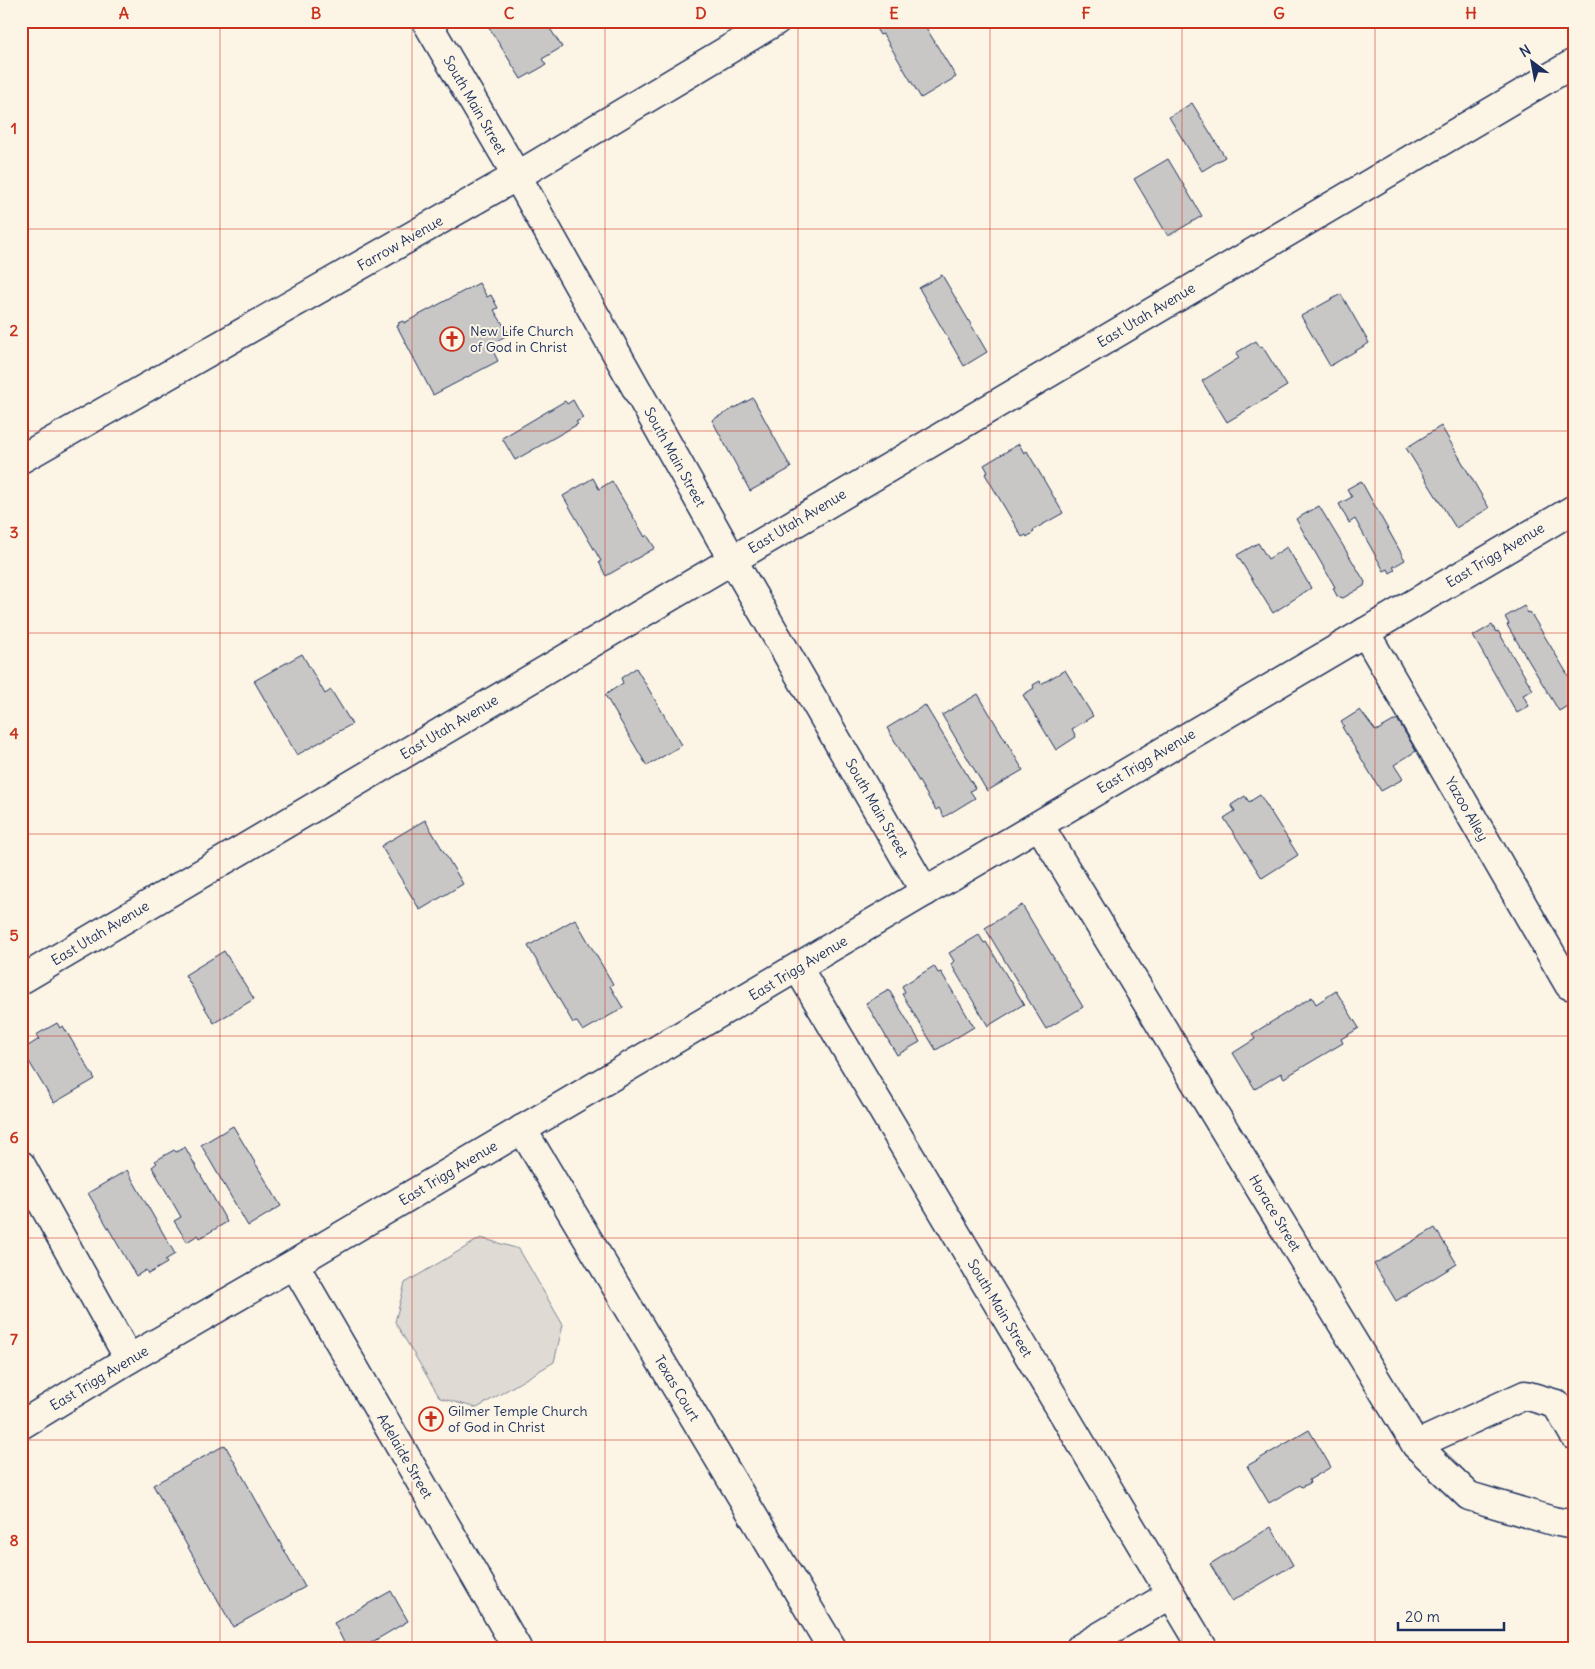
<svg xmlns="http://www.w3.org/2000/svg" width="1595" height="1669" font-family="Delius,sans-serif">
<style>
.green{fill:#dfdbd4;stroke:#7d8599}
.building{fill:#c8c7c6;stroke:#1b2f5e}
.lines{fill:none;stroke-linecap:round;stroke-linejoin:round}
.minor-casing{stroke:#1b2f5e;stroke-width:31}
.minor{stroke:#fcf5e5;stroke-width:28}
.grid{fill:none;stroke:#c8321e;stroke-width:1;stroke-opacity:0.55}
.labels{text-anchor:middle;stroke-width:4;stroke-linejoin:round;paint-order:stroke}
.street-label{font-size:14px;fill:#1b2f5e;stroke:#fcf5e5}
.poi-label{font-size:14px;fill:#1b2f5e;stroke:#fcf5e5;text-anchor:start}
.neatline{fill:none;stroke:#c8321e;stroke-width:2}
.grid-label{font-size:16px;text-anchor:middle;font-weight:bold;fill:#c8321e}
</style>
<rect width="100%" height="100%" fill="#fcf5e5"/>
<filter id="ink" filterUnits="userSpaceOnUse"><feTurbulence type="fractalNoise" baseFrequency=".02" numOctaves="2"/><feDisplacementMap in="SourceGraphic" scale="10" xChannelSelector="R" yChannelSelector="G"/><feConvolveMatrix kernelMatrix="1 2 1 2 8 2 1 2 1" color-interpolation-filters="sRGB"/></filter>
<g filter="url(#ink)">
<!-- green -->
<polygon class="green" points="481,1238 519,1249 563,1325 554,1362 477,1408 440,1398 395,1322 405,1283"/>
<!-- building -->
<g class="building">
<polygon points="485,21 545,21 562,47 542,59 546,65 521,79"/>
<polygon points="922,21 956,77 921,98 883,34 880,35 872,22"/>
<polygon points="1192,103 1225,157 1202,171 1169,117"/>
<polygon points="1168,159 1202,216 1168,236 1134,179"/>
<polygon points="942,275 987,352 964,366 919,288"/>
<polygon points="479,283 487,297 491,295 498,308 494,310 509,334 490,345 498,361 433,395 397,326 399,325 398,323 403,321 404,323"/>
<polygon points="1341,294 1369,343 1330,366 1301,316"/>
<polygon points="1256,341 1260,347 1262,346 1287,386 1227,422 1202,381 1239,358 1236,353"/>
<polygon points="753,398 791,468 750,491 712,420"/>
<polygon points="573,400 583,418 576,422 578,424 515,460 502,438 565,401 567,404"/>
<polygon points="1441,426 1489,508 1456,528 1406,448"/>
<polygon points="1019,444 1024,453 1027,451 1063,513 1033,530 1034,532 1027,537 1026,535 1022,537 985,474 988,472 984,465"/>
<polygon points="593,478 599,489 612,481 645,537 647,535 655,548 606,576 599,562 601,561 563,496"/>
<polygon points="1361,481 1405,560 1393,567 1395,570 1390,573 1388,569 1384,571 1355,519 1349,523 1339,504 1352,497 1347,489"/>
<polygon points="1319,506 1365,582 1364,586 1343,598 1337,596 1333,588 1335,587 1296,519"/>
<polygon points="1258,543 1268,559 1287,547 1311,588 1273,613 1237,555"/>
<polygon points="1524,606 1528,613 1530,612 1574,685 1574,702 1559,711 1507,625 1509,624 1505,617"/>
<polygon points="1492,625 1496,632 1498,631 1533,690 1523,695 1529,706 1517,713 1473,636"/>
<polygon points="302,654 325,694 331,690 352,724 297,755 254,681"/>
<polygon points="636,668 682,745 647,766 605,695 623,683 621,678"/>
<polygon points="1065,670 1093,716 1072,729 1076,737 1056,750 1023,695 1034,688 1033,685 1040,681 1041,684"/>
<polygon points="978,694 1023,770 987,791 942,715"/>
<polygon points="925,705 975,788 970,791 975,798 944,817 939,808 936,810 887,728"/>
<polygon points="1360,710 1376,731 1397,719 1416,751 1394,765 1403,779 1381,791 1342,727 1344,726 1341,722"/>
<polygon points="1260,795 1298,855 1262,878 1224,818 1235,811 1231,805 1245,796 1249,802"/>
<polygon points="425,820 463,884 420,910 381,846"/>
<polygon points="1022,905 1083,1007 1046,1029 985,928"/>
<polygon points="575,919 613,984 610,986 623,1008 583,1031 577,1022 573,1023 528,946"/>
<polygon points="979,935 984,943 986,942 1024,1004 988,1026 951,964 954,961 949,953"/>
<polygon points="224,951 254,999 214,1023 185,975"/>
<polygon points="934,966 938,973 941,972 974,1027 936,1050 902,994 905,992 902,986"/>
<polygon points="889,990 920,1042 897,1055 866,1003"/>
<polygon points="1336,991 1359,1028 1341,1039 1343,1043 1284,1078 1281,1073 1255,1089 1233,1053 1255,1039 1252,1034 1312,997 1316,1004"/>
<polygon points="57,1023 60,1028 63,1026 95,1079 54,1103 22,1050 39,1039 36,1035"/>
<polygon points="233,1126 281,1206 248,1226 201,1145"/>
<polygon points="185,1147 227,1222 200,1238 198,1235 187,1242 174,1221 181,1217 152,1167 157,1163 155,1161 174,1150 176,1152"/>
<polygon points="127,1170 175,1254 165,1260 167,1263 148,1274 146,1270 136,1276 88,1193"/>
<polygon points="1435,1228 1457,1264 1396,1301 1374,1264"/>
<polygon points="1309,1430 1331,1467 1309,1480 1310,1483 1302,1487 1300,1485 1269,1503 1247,1466"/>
<polygon points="225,1445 305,1587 233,1627 153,1485"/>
<polygon points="1271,1527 1293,1565 1232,1601 1210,1564"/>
<polygon points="391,1591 408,1621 362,1648 347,1648 334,1623"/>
</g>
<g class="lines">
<!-- minor casing -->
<g class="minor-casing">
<g id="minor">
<polyline points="426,21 517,176 732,559 925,892"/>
<polyline points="21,459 517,176 776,21"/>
<polyline points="1365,632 1569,985"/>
<polyline points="1039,825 1416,1445 1469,1496 1553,1521 1574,1525"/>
<polyline points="798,968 1203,1648"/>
<polyline points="21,980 1574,63"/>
<polyline points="522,1129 832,1648"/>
<polyline points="21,1165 129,1359"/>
<polyline points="294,1264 517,1648"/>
<polyline points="21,1425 129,1359 294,1264 1574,509"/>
<polyline points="1416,1445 1525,1395 1556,1404 1574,1435"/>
<polyline points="1080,1648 1170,1595"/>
</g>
</g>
<!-- minor -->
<use href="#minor" class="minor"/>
</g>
</g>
<!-- grid -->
<path class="grid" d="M 220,21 L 220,1648M 412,21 L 412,1648M 605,21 L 605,1648M 798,21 L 798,1648M 990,21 L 990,1648M 1182,21 L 1182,1648M 1375,21 L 1375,1648M 21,229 L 1574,229M 21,431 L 1574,431M 21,633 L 1574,633M 21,834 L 1574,834M 21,1036 L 1574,1036M 21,1238 L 1574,1238M 21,1440 L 1574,1440"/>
<!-- icons -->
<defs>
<g id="church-ring" transform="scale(1.25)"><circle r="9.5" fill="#fcf5e5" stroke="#c8321e" stroke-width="1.5"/><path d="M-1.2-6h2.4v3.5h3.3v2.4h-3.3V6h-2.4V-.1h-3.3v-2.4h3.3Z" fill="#c8321e"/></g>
</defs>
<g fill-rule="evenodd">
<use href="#church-ring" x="452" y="339"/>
<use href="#church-ring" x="431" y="1419"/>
</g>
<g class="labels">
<!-- street labels -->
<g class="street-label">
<text transform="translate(475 105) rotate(60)" y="5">South Main Street</text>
<text transform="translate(400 243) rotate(-30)" y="5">Farrow Avenue</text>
<text transform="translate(1146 315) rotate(-31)" y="5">East Utah Avenue</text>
<text transform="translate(675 457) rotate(61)" y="5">South Main Street</text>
<text transform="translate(797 521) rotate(-31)" y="5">East Utah Avenue</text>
<text transform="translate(1495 555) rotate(-31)" y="5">East Trigg Avenue</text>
<text transform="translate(449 727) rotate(-31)" y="5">East Utah Avenue</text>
<text transform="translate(1146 761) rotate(-31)" y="5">East Trigg Avenue</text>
<text transform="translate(877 808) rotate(60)" y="5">South Main Street</text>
<text transform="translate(1467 809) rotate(60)" y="5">Yazoo Alley</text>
<text transform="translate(100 933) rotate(-31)" y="5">East Utah Avenue</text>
<text transform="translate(798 968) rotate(-31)" y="5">East Trigg Avenue</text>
<text transform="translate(448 1173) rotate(-31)" y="5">East Trigg Avenue</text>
<text transform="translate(1275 1213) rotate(59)" y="5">Horace Street</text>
<text transform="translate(1000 1308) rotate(59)" y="5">South Main Street</text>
<text transform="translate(99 1378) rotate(-31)" y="5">East Trigg Avenue</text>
<text transform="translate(677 1388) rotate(59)" y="5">Texas Court</text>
<text transform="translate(405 1456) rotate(60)" y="5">Adelaide Street</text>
</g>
<!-- poi labels -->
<g class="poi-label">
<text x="470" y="336">New Life Church<tspan x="470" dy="16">of God in Christ</tspan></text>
<text x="448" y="1416">Gilmer Temple Church<tspan x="448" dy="16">of God in Christ</tspan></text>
</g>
</g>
<!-- margin -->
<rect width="1595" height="1669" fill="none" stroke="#fcf5e5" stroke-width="55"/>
<!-- north arrow -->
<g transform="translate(1532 62) rotate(328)" stroke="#fcf5e5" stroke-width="4" paint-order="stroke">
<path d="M0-4L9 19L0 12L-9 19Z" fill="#1b2f5e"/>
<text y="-8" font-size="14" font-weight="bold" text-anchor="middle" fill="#1b2f5e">N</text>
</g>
<!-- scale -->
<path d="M1398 1622v8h106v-8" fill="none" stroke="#1b2f5e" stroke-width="2.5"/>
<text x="1405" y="1622" font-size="15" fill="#1b2f5e" stroke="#fcf5e5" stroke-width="4" paint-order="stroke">20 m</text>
<rect x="28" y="28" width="1540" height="1614" class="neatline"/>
<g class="grid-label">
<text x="124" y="19">A</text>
<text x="316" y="19">B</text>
<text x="509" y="19">C</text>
<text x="701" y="19">D</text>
<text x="894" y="19">E</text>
<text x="1086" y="19">F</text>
<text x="1279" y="19">G</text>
<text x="1471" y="19">H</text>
<text x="14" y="134">1</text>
<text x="14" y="336">2</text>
<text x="14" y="538">3</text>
<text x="14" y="739">4</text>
<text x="14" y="941">5</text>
<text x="14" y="1143">6</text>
<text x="14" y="1345">7</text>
<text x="14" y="1546">8</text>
</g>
</svg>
